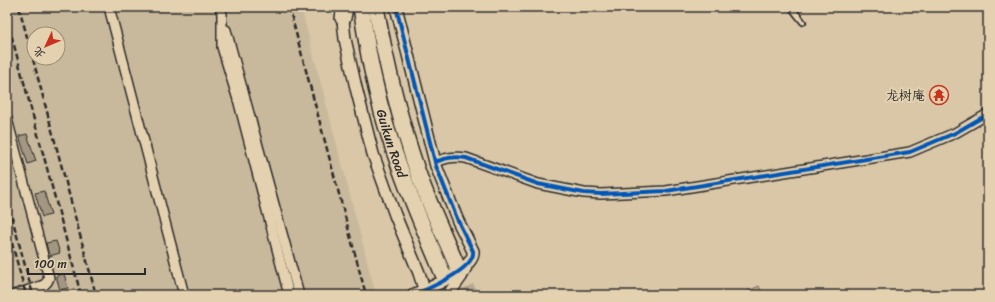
<svg xmlns="http://www.w3.org/2000/svg" width="995" height="302" font-family="Sriracha,'LXGW WenKai TC',sans-serif">
<style>
.built{fill:#c9b99c;fill-rule:evenodd}
.green{fill:#b9aa90;stroke:#726a5e}
.building{fill:#a39781;stroke:#2b2b2b}
.lines{fill:none;stroke-linecap:round;stroke-linejoin:round}
.trunk-tunnel{stroke:#b6a88e;stroke-width:15;stroke-dasharray:15 8;stroke-linecap:butt}
.service-casing{stroke:#2b2b2b;stroke-width:8}
.minor-casing{stroke:#2b2b2b;stroke-width:12}
.tertiary-casing{stroke:#2b2b2b;stroke-width:14}
.trunk-casing{stroke:#2b2b2b;stroke-width:18}
.service{stroke:#e4d1af;stroke-width:4.5}
.minor{stroke:#e4d1af;stroke-width:9}
.tertiary{stroke:#e4d1af;stroke-width:11}
.trunk{stroke:#e4d1af;stroke-width:15}
.rail{stroke:#2b2b2b;stroke-width:2.5;stroke-dasharray:6 3;stroke-linecap:butt}
.cycleway-casing{stroke:#e4d1af;stroke-width:6}
.cycleway{stroke:#0057b8;stroke-width:4}
.labels{text-anchor:middle;stroke-width:4;stroke-linejoin:round;paint-order:stroke}
.poi-label{font-size:13px;fill:#2b2b2b;stroke:#e4d1af;text-anchor:end}
.street-label{font-size:13px;fill:#2b2b2b;stroke:#e4d1af}
</style>
<rect width="100%" height="100%" fill="#d9c7a7"/>
<filter id="ink" filterUnits="userSpaceOnUse"><feTurbulence type="fractalNoise" baseFrequency=".025" numOctaves="2"/><feDisplacementMap in="SourceGraphic" scale="8" xChannelSelector="R" yChannelSelector="G"/><feConvolveMatrix kernelMatrix="1 2 1 2 8 2 1 2 1" color-interpolation-filters="sRGB"/></filter>
<g filter="url(#ink)">
<!-- built -->
<path class="built" d="M 7,7 L 301,7 L 376,295 L 16,295 L 7,261 ZM 34,34 L 58,34 L 58,58 L 34,58 Z"/>
<!-- green -->
<polygon class="green" points="759,286 763,295 739,295"/>
<!-- building -->
<g class="building">
<polygon points="27,134 36,161 28,164 19,136"/>
<polygon points="44,191 51,215 42,217 35,193"/>
<polygon points="56,241 60,253 49,256 46,243"/>
<polygon points="64,274 68,288 60,290 56,276"/>
</g>
<g class="lines">
<!-- trunk-tunnel -->
<polyline class="trunk-tunnel" points="457,266 470,295"/>
<!-- service casing -->
<g class="service-casing">
<g id="service">
<polyline points="791,7 803,22"/>
<polyline points="7,233 8,239 7,242"/>
</g>
</g>
<!-- minor casing -->
<g class="minor-casing">
<g id="minor">
<polyline points="109,7 184,295"/>
<polyline points="220,7 222,14 222,47 239,103 289,295"/>
<polyline points="226,30 242,88"/>
<polyline points="235,90 242,88 299,295"/>
<polyline points="7,119 49,278 47,282 44,285 14,295"/>
<path d="M 435,162 C 446,158 454,156 466,158 L 538,184 L 584,193 L 601,194 L 666,191 L 910,152 L 955,133 L 988,114"/>
</g>
</g>
<!-- tertiary casing -->
<g class="tertiary-casing">
<g id="tertiary">
<path d="M 396,7 L 436,166 L 458,221 L 473,251 C 476,269 426,290 412,295"/>
<polyline points="342,11 345,39 356,88 373,154 395,215 419,273 426,295"/>
<polyline points="448,295 461,277 466,267"/>
</g>
</g>
<!-- trunk casing -->
<g class="trunk-casing">
<g id="trunk">
<path id="s1" d="M 361,7 C 365,31 368,55 374,79 C 388,146 416,211 443,274"/>
<path d="M 376,7 C 386,64 399,118 418,173 C 429,204 444,235 457,266"/>
<polyline points="343,18 345,7"/>
</g>
</g>
<!-- service -->
<use href="#service" class="service"/>
<!-- minor -->
<use href="#minor" class="minor"/>
<!-- tertiary -->
<use href="#tertiary" class="tertiary"/>
<!-- trunk -->
<use href="#trunk" class="trunk"/>
<!-- rail -->
<g class="rail">
<polyline points="19,7 96,295"/>
<polyline points="289,7 366,295"/>
<polyline points="7,19 81,295"/>
<polyline points="7,199 33,295"/>
<polyline points="7,225 26,295"/>
</g>
<!-- cycleway casing -->
<g class="cycleway-casing">
<g id="cycleway">
<path d="M 396,7 L 436,166 L 458,221 L 473,251 C 476,269 426,290 412,295"/>
<path d="M 435,162 C 446,158 454,156 466,158 L 538,184 L 584,193 L 601,194 L 666,191 L 910,152 L 955,133 L 988,114"/>
</g>
</g>
<!-- cycleway -->
<use href="#cycleway" class="cycleway"/>
</g>
</g>
<!-- icons -->
<defs>
<g id="temple-ring" transform="scale(1)"><circle r="9.5" fill="#e4d1af" stroke="#c8321e" stroke-width="1.5"/><path d="M0-6L5-2H3V0L6.5 2.5H4V6H1.5V3h-3V6H-4V2.5H-6.5L-3 0V-2H-5Z" fill="#c8321e"/></g>
</defs>
<g fill-rule="evenodd">
<use href="#temple-ring" x="939" y="95"/>
</g>
<g class="labels">
<!-- poi labels -->
<g class="poi-label">
<text x="925" y="100">龙树庵</text>
</g>
<!-- street labels -->
<g class="street-label">
<text dy="5" stroke="none"><textPath href="#s1" startOffset="140">Guikun Road</textPath></text>
</g>
</g>
<!-- margin -->
<rect width="995" height="302" fill="none" stroke="#e4d1af" stroke-width="24"/>
<rect x="12" y="12" width="971" height="278" fill="none" stroke="#2b2b2b" stroke-width="1.5" filter="url(#ink)"/>
<!-- north arrow -->
<g transform="translate(46 46) rotate(226)"><circle r="19" fill="#e4d1af" stroke="#9a8f7a"/>
<path d="M0-3L7 15L0 10L-7 15Z" fill="#c8321e"/>
<text y="-6" font-size="11" font-weight="bold" text-anchor="middle" fill="#2b2b2b">北</text>
</g>
<!-- scale -->
<path d="M28 268v6h117v-6" fill="none" stroke="#2b2b2b" stroke-width="2"/>
<text x="34" y="268" font-size="12" fill="#2b2b2b" stroke="#e4d1af" stroke-width="3" paint-order="stroke">100 m</text>
</svg>
